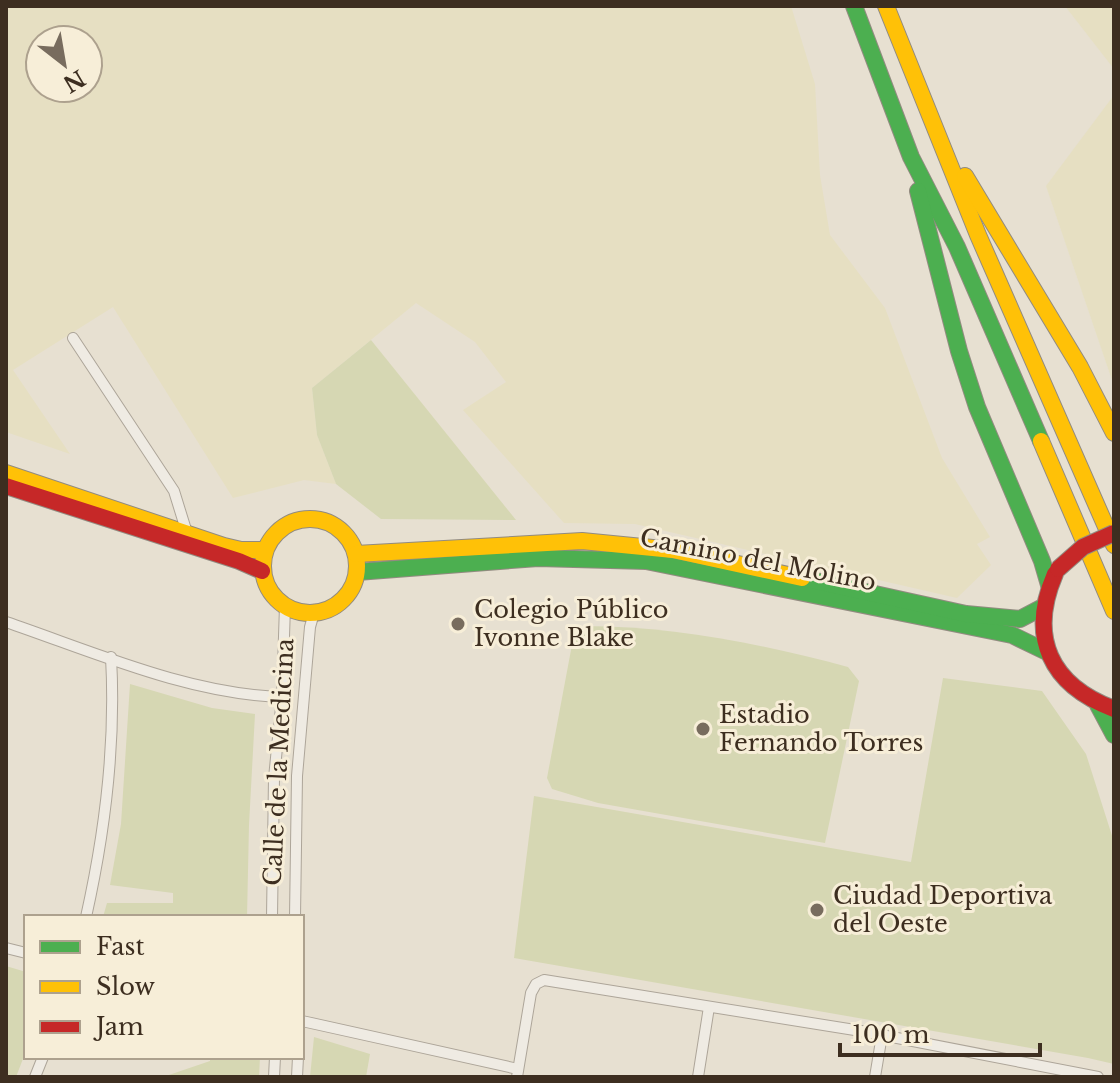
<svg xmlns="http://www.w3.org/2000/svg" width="1120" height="1083" font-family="'Libre Baskerville',serif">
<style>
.farmland{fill:#e6dfc2;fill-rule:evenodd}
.green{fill:#d6d7b3}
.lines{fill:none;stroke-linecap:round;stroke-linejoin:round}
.street-casing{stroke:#ada599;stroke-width:12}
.fast-casing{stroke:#928b80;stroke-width:18}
.slow-casing{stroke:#928b80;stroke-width:18}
.jam-casing{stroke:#928b80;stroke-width:18}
.street{stroke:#efebe3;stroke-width:10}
.fast{stroke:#4caf50;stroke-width:16}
.slow{stroke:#ffc107;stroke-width:16}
.jam{stroke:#c62828;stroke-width:16}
.jam-bridge-casing{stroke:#928b80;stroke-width:18;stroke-linecap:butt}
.jam-bridge{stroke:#c62828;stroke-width:16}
.poi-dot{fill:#786c5e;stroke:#f7eed8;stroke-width:3}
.labels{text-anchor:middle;stroke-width:6;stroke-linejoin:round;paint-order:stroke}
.street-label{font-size:24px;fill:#3d2e20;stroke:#f7eed8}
.poi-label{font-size:24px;fill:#3d2e20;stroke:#f7eed8;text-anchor:start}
</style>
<rect width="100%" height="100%" fill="#e7e0d1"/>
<!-- farmland -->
<g class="farmland">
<path d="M 6,6 L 791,6 L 815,84 L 820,175 L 830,235 L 885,308 L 942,458 L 990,537 L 977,544 L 991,565 L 957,598 L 635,524 L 564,523 L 463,410 L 506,382 L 475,342 L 416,303 L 312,388 L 317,435 L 336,484 L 304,480 L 233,498 L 113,307 L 13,370 L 70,454 L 6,432 ZM 40,40 L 88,40 L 88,88 L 40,88 Z"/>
<polygon points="1065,6 1114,6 1114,69"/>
<polygon points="1114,95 1114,386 1046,186"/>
</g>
<!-- green -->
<g class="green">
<polygon points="371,340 516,520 381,519 336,484 317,435 312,388"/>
<path d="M 584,626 C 673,626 762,644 848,667 L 859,681 L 825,843 L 598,803 L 552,789 L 547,778 L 574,634 Z"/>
<polygon points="943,678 1042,691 1086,754 1114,842 1114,1064 1088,1058 514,958 534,796 911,862"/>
<polygon points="130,684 212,708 255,714 249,825 247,917 103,917 107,903 173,903 173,893 110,885 121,824"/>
<polygon points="6,966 26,972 26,1051 16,1077 6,1077"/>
<polygon points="314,1037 370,1054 366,1077 310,1077"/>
<polygon points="210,1057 260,1057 259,1077 163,1077 210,1061"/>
</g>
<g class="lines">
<!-- street casing -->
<g class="street-casing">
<g id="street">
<polyline points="73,338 174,491 187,533"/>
<path d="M 6,622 C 94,652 188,694 282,697"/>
<path d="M 86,917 C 105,832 116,744 111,657"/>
<polyline points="272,917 274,778 282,697 285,606"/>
<polyline points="295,917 297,776 310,627 314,613"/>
<polyline points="6,948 26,953"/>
<polyline points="302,1021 518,1069"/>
<polyline points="35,1077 43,1057"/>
<polyline points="274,1077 275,1057"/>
<polyline points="297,1077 298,1057"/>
<polyline points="517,1077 531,993 536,984 544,980 861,1031 1098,1077"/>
<polyline points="698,1077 709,1007"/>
<polyline points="875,1077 882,1035"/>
</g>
</g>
<!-- fast casing -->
<g class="fast-casing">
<g id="fast">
<polyline points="854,6 911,157 957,247 1041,441"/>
<polyline points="918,191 959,351 977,407 1042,561 1049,585"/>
<polyline points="357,572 538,558 646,561 1012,635 1047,652"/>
<polyline points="802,578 966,614 1020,619 1043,607"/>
<polyline points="1098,705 1114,735"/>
</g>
</g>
<!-- slow casing -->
<g class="slow-casing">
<g id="slow">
<polyline points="886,6 978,235 1114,545"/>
<polyline points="965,176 1080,367 1114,433"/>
<polyline points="1041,441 1114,611"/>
<polyline points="6,473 224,546 241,550 265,550"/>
<circle cx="310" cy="566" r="47"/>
<polyline points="356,554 582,541 673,550 802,578"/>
</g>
</g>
<!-- jam casing -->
<g class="jam-casing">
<g id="jam">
<polyline points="6,486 239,561 262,571"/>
<path d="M 1055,574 C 1028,637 1050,685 1114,709"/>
</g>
</g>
<!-- street -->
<use href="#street" class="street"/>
<!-- fast -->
<use href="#fast" class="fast"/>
<!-- slow -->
<use href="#slow" class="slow"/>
<!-- jam -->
<use href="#jam" class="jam"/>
<!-- jam-bridge casing -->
<g class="jam-bridge-casing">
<polyline id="jam-bridge" points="1058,569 1083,547 1114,533"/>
</g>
<!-- jam-bridge -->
<use href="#jam-bridge" class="jam-bridge"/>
</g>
<!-- markers -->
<g class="poi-dot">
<circle cx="458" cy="624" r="8"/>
<circle cx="703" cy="729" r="8"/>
<circle cx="817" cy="910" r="8"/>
</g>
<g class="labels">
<!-- street labels -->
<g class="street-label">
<text transform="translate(758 560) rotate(11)" y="8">Camino del Molino</text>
<text transform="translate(279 762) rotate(-87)" y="8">Calle de la Medicina</text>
</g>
<!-- poi labels -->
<g class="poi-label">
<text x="474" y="618">Colegio Público<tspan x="474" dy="28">Ivonne Blake</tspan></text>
<text x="719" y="723">Estadio<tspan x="719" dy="28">Fernando Torres</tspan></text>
<text x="833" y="904">Ciudad Deportiva<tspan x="833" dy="28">del Oeste</tspan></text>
</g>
</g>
<!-- border -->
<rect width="1120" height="1083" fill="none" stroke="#3d2e20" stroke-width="16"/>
<!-- legend -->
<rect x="24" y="915" width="280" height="144" fill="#f7eed8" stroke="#ada18e" stroke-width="2"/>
<rect x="40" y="941" width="40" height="12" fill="#4caf50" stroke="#ada18e" stroke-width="2"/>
<text x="96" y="955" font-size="24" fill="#3d2e20">Fast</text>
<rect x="40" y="981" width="40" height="12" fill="#ffc107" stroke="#ada18e" stroke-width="2"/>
<text x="96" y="995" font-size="24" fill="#3d2e20">Slow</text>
<rect x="40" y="1021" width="40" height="12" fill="#c62828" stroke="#ada18e" stroke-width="2"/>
<text x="96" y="1035" font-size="24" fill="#3d2e20">Jam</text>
<!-- north arrow -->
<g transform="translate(64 64) rotate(149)"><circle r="38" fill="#f7eed8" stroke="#ada18e" stroke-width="2"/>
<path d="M0-6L14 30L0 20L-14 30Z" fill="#786c5e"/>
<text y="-12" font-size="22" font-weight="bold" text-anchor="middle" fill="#3d2e20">N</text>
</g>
<!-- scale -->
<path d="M840 1043v12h200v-12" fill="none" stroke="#3d2e20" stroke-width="4"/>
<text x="852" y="1043" font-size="24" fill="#3d2e20" stroke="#f7eed8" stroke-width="6" paint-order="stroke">100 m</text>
</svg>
